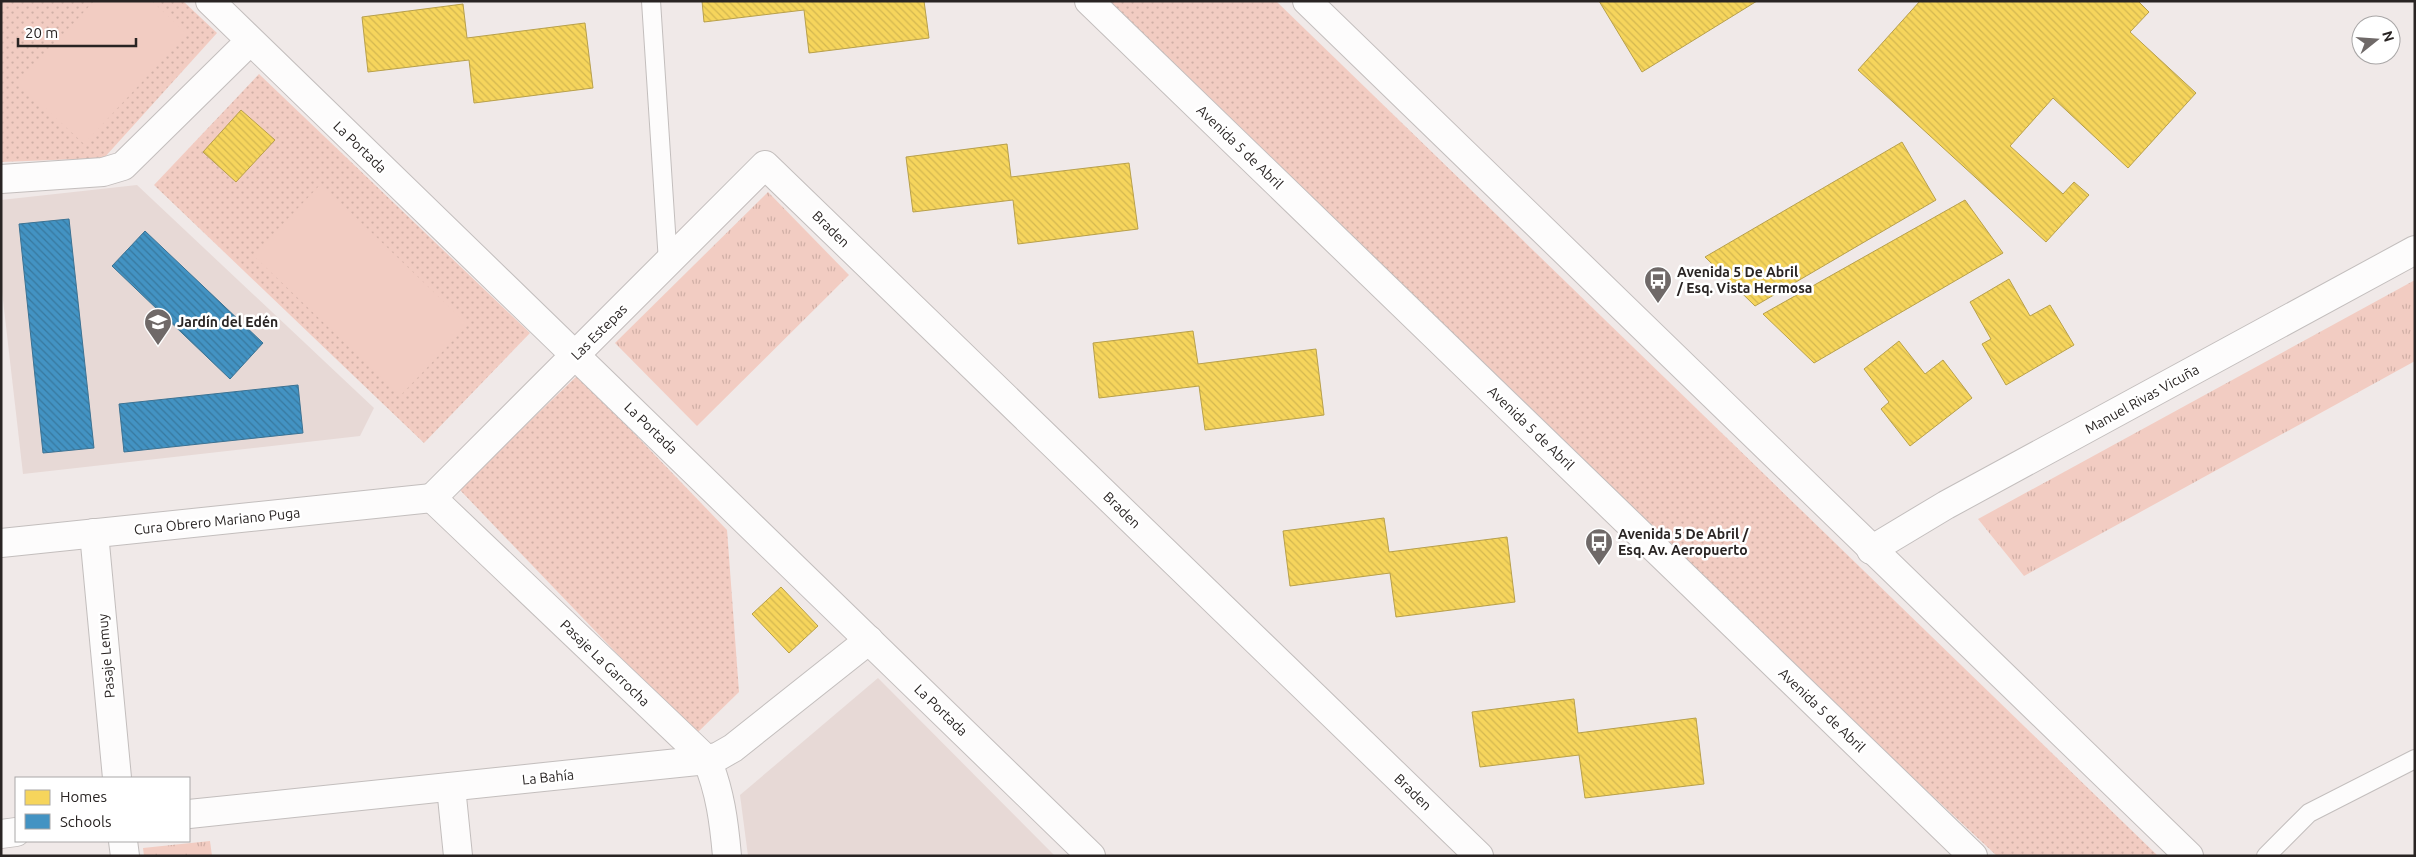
<svg xmlns="http://www.w3.org/2000/svg" width="2416" height="857" font-family="Ubuntu,sans-serif">
<style>
.built{fill:#e7d9d6}
.grass{fill:url(#grass-tufts)}
.park{fill:url(#park-dots)}
.pitch{fill:#f2ccc2}
.homes{fill:url(#homes-back-hatch);stroke:#b8a04b}
.schools{fill:url(#schools-back-hatch);stroke:#3b7293}
.lines{fill:none;stroke-linecap:round;stroke-linejoin:round}
.lane-casing{stroke:#c3bebd;stroke-width:20}
.street-casing{stroke:#c3bebd;stroke-width:30}
.secondary-casing{stroke:#c3bebd;stroke-width:30}
.lane{stroke:#fdfcfc;stroke-width:18}
.street{stroke:#fdfcfc;stroke-width:28}
.secondary{stroke:#fdfcfc;stroke-width:28}
.labels{text-anchor:middle;stroke-width:5;stroke-linejoin:round;paint-order:stroke}
.street-label{font-size:14px;fill:#292423;stroke:#fff}
.poi-label{font-size:14px;font-weight:bold;fill:#292423;stroke:#fff;text-anchor:start}
</style>
<defs>
<pattern id="grass-tufts" width="24" height="20" patternUnits="userSpaceOnUse" patternTransform="scale(1.25)"><rect width="24" height="20" fill="#f2ccc2"/><path d="M3 7l-1-3M5 7V3M7 7l1-3M15 17l-1-3M17 17v-4M19 17l1-3" fill="none" stroke="#d0afa6"/></pattern>
<pattern id="park-dots" width="8" height="8" patternUnits="userSpaceOnUse" patternTransform="scale(1.25)"><rect width="8" height="8" fill="#f2ccc2"/><path d="M2 2h.1M6 6h.1" fill="none" stroke="#d0afa6" stroke-width="1.8" stroke-linecap="round"/></pattern>
<pattern id="homes-back-hatch" width="6" height="6" patternUnits="userSpaceOnUse" patternTransform="scale(1.25)"><rect width="6" height="6" fill="#f6d55c"/><path d="M-1 5l2 2M0 0l6 6M5-1l2 2" fill="none" stroke="#d3b750"/></pattern>
<pattern id="schools-back-hatch" width="6" height="6" patternUnits="userSpaceOnUse" patternTransform="scale(1.25)"><rect width="6" height="6" fill="#4393c3"/><path d="M-1 5l2 2M0 0l6 6M5-1l2 2" fill="none" stroke="#38789e"/></pattern>
</defs>
<rect width="100%" height="100%" fill="#f0e9e8"/>
<!-- built -->
<g class="built">
<polygon points="137,185 374,408 360,436 23,474 1,283 1,200"/>
<polygon points="878,678 1055,856 748,856 740,795"/>
</g>
<!-- grass -->
<g class="grass">
<polygon points="768,192 849,275 697,426 615,343"/>
<polygon points="2415,280 2415,361 2024,576 1978,519"/>
<polygon points="210,841 212,856 144,856 143,848"/>
</g>
<!-- park -->
<g class="park">
<polygon points="1,1 183,1 217,33 104,158 1,162"/>
<polygon points="1105,1 1276,1 2158,856 1997,856 1466,361"/>
<polygon points="259,74 530,333 424,443 154,185"/>
<polygon points="578,375 727,530 739,692 695,735 459,489"/>
</g>
<!-- pitch -->
<g class="pitch">
<polygon points="94,1 152,1 187,34 84,144 18,83"/>
<polygon points="321,184 468,325 400,396 253,255"/>
</g>
<!-- homes -->
<g class="homes">
<polygon points="702,1 924,1 929,38 809,53 804,10 704,22"/>
<polygon points="1599,1 1757,1 1642,72"/>
<polygon points="1920,1 2138,1 2149,12 2130,32 2196,93 2128,168 2053,98 2010,146 2063,194 2074,182 2089,195 2046,242 1858,70"/>
<polygon points="463,4 467,38 585,23 593,88 474,103 469,60 368,72 362,17"/>
<polygon points="241,110 275,140 236,182 203,152"/>
<polygon points="1902,142 1936,200 1755,306 1705,257"/>
<polygon points="1007,144 1011,177 1129,163 1138,229 1018,244 1013,200 913,212 906,157"/>
<polygon points="1965,200 2003,253 1814,363 1763,314"/>
<polygon points="2009,279 2030,316 2050,305 2074,345 2006,385 1982,344 1991,339 1970,302"/>
<polygon points="1193,331 1198,364 1316,349 1324,415 1205,430 1199,386 1099,398 1093,343"/>
<polygon points="1899,341 1925,374 1943,360 1972,398 1910,446 1881,409 1889,402 1864,369"/>
<polygon points="1384,518 1389,552 1507,537 1515,602 1396,617 1390,573 1290,586 1283,531"/>
<polygon points="781,587 818,626 789,653 752,614"/>
<polygon points="1574,699 1578,733 1696,718 1704,784 1585,798 1579,755 1480,767 1472,712"/>
</g>
<!-- schools -->
<g class="schools">
<polygon points="69,219 94,448 43,453 19,224"/>
<polygon points="145,231 263,343 230,379 112,266"/>
<polygon points="298,385 303,433 124,452 119,404"/>
</g>
<g class="lines">
<!-- lane casing -->
<g class="lane-casing">
<g id="lane">
<polyline points="651,1 668,262"/>
<polyline points="2266,856 2309,813 2415,759"/>
</g>
</g>
<!-- street casing -->
<g class="street-casing">
<g id="street">
<polyline points="210,1 1091,856"/>
<polyline points="1,179 103,172 123,166 250,41"/>
<polyline points="432,498 765,165 1479,856"/>
<path d="M 432,498 L 707,760 C 720,791 724,822 727,856"/>
<polyline points="94,533 117,778"/>
<polyline points="1,543 432,498"/>
<polyline points="1871,550 1946,505 2415,250"/>
<polyline points="451,787 458,856"/>
<polyline points="189,814 707,760 719,756 733,748 869,640"/>
<polyline points="1,834 16,832"/>
<polyline points="123,841 125,856"/>
</g>
</g>
<!-- secondary casing -->
<g class="secondary-casing">
<g id="secondary">
<polyline points="1089,1 1973,856"/>
<polyline points="1307,1 2189,856"/>
</g>
</g>
<!-- lane -->
<use href="#lane" class="lane"/>
<!-- street -->
<use href="#street" class="street"/>
<!-- secondary -->
<use href="#secondary" class="secondary"/>
</g>
<!-- icons -->
<defs>
<g id="bus-pin" transform="scale(1.4375)"><path d="M0 17L-7.5 6A9.5 9.5 0 1 1 7.5 6Z" fill="#6f6968" stroke="#fff"/><path d="M-5-6H5V4H4V6H2V4H-2V6H-4V4H-5ZM-3.5-4V0h7V-4ZM-3.5 1.2v1.5H-2V1.2ZM2 1.2v1.5H3.5V1.2Z" fill="#fff"/></g>
<g id="school-pin" transform="scale(1.4375)"><path d="M0 17L-7.5 6A9.5 9.5 0 1 1 7.5 6Z" fill="#6f6968" stroke="#fff"/><path d="M0-5L7-2L0 1L-7-2ZM-4 1L0 2.5L4 1V4Q0 6-4 4Z" fill="#fff"/></g>
</defs>
<g fill-rule="evenodd">
<use href="#bus-pin" x="1658" y="280"/>
<use href="#school-pin" x="158" y="322"/>
<use href="#bus-pin" x="1599" y="542"/>
</g>
<g class="labels">
<!-- street labels -->
<g class="street-label">
<text transform="translate(360 147) rotate(44)" y="5">La Portada</text>
<text transform="translate(1240 147) rotate(44)" y="5">Avenida 5 de Abril</text>
<text transform="translate(831 229) rotate(44)" y="5">Braden</text>
<text transform="translate(599 332) rotate(-45)" y="5">Las Estepas</text>
<text transform="translate(2142 399) rotate(-29)" y="5">Manuel Rivas Vicuña</text>
<text transform="translate(651 428) rotate(44)" y="5">La Portada</text>
<text transform="translate(1531 428) rotate(44)" y="5">Avenida 5 de Abril</text>
<text transform="translate(1122 510) rotate(44)" y="5">Braden</text>
<text transform="translate(217 521) rotate(-6)" y="5">Cura Obrero Mariano Puga</text>
<text transform="translate(106 656) rotate(-95)" y="5">Pasaje Lemuy</text>
<text transform="translate(605 663) rotate(44)" y="5">Pasaje La Garrocha</text>
<text transform="translate(941 710) rotate(44)" y="5">La Portada</text>
<text transform="translate(1822 710) rotate(44)" y="5">Avenida 5 de Abril</text>
<text transform="translate(548 777) rotate(-6)" y="5">La Bahía</text>
<text transform="translate(1413 792) rotate(44)" y="5">Braden</text>
</g>
<!-- poi labels -->
<g class="poi-label">
<text x="1677" y="277">Avenida 5 De Abril<tspan x="1677" dy="16">/ Esq. Vista Hermosa</tspan></text>
<text x="177" y="327">Jardín del Edén</text>
<text x="1618" y="539">Avenida 5 De Abril /<tspan x="1618" dy="16">Esq. Av. Aeropuerto</tspan></text>
</g>
</g>
<!-- border -->
<rect width="2416" height="857" fill="none" stroke="#292423" stroke-width="5"/>
<!-- legend -->
<rect x="15" y="777" width="175" height="65" fill="#ffffff" stroke="#a9a7a7"/>
<rect x="25" y="790" width="25" height="15" fill="#f6d55c" stroke="#a9a7a7"/>
<text x="60" y="802" font-size="15" fill="#292423">Homes</text>
<rect x="25" y="814" width="25" height="15" fill="#4393c3" stroke="#a9a7a7"/>
<text x="60" y="827" font-size="15" fill="#292423">Schools</text>
<!-- north arrow -->
<g transform="translate(2376 40) rotate(73)"><circle r="24" fill="#ffffff" stroke="#a9a7a7"/>
<path d="M0-4L9 19L0 12L-9 19Z" fill="#6f6968"/>
<text y="-8" font-size="14" font-weight="bold" text-anchor="middle" fill="#292423">N</text>
</g>
<!-- scale -->
<path d="M18 38v8h118v-8" fill="none" stroke="#292423" stroke-width="2.5"/>
<text x="25" y="38" font-size="15" fill="#292423" stroke="#ffffff" stroke-width="4" paint-order="stroke">20 m</text>
</svg>
